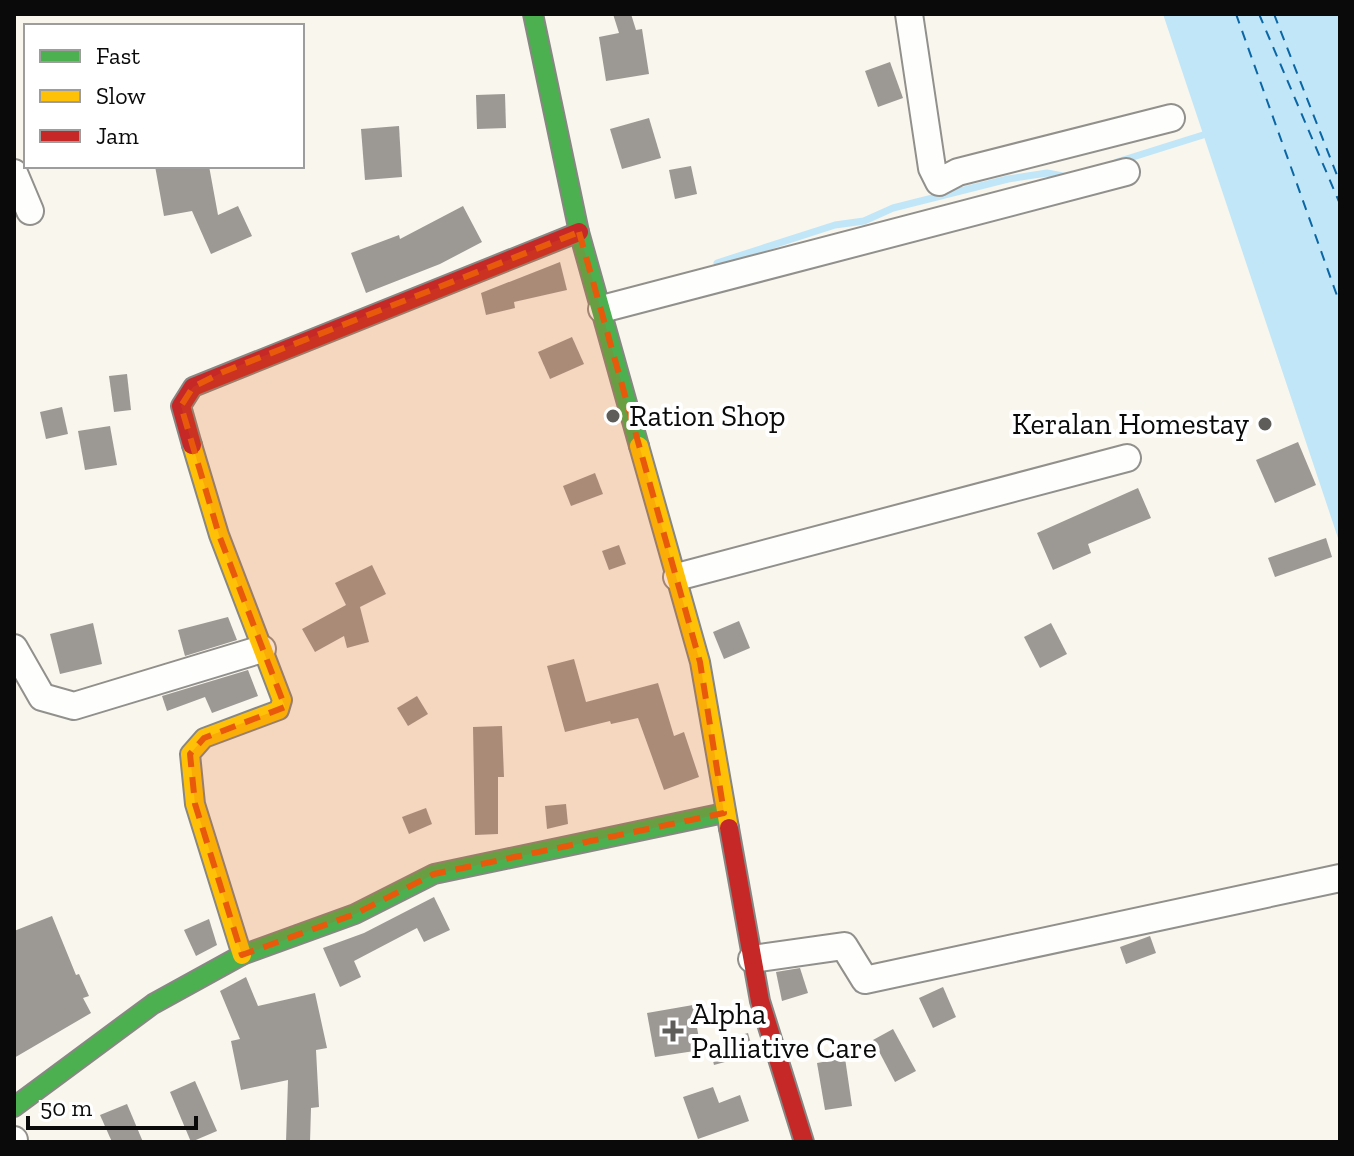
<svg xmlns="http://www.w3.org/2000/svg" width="1354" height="1156" font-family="'Zilla Slab',serif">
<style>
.water{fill:#c0e6f8}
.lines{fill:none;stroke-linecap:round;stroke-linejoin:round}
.stream{stroke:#c0e6f8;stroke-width:7}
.ferry{stroke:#0a66a5;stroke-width:2;stroke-dasharray:10 8;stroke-linecap:butt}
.building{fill:#9c9894}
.street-casing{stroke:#92908c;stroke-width:30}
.fast-casing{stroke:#888783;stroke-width:22}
.slow-casing{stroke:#888783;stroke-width:22}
.jam-casing{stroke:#888783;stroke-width:22}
.street{stroke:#fefefc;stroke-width:26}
.fast{stroke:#4caf50;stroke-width:18}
.slow{stroke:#ffc107;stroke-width:18}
.jam{stroke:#c62828;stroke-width:18}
.marked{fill:#e8590c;fill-opacity:0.2;stroke:#e8590c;stroke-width:6;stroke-dasharray:16 10;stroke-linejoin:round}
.poi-dot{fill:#5e5d59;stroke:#fff;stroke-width:3}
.labels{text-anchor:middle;stroke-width:8;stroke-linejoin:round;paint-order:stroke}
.poi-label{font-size:30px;fill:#0a0a0a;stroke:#fff;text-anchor:start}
</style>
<rect width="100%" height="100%" fill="#f9f6ed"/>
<!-- water -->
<polygon class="water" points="1163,14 1340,14 1340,544"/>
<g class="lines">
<!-- stream -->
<g class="stream">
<polyline points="1117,162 1203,135"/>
<polyline points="717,263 835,225 864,221 893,208 1008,179 1047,173 1068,177"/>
</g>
<!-- ferry -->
<g class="ferry">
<polyline points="1236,14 1340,304"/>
<polyline points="1259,14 1340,204"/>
<polyline points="1274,14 1340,183"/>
</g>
</g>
<!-- building -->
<g class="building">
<polygon points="613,14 631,14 636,30 642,29 649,74 606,81 599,37 619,33"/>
<polygon points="890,62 903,98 878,107 865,71"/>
<polygon points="505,94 506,128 477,129 476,95"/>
<polygon points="649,118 661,158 622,169 610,129"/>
<polygon points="399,126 402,177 365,180 361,129"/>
<polygon points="155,166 209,166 218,215 238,206 252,236 211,254 192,211 164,216"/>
<polygon points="691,166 697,194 675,199 669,170"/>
<polygon points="463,206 482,242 440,264 366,293 351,253 399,235 400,239"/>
<polygon points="560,262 567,290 514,302 515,308 486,315 481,293"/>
<polygon points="572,337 584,364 550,379 538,352"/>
<polygon points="127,374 131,410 114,412 109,376"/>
<polygon points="62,407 68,434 46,439 40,412"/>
<polygon points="110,426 117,465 85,470 78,431"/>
<polygon points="1298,442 1316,485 1275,503 1256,460"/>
<polygon points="595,473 603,494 571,506 563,486"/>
<polygon points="1138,488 1151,518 1088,544 1091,553 1053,570 1037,533"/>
<polygon points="1326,538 1332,557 1275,577 1268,558"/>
<polygon points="619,545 626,564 609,570 602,551"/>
<polygon points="372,565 386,594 360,607 369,642 347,648 344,636 315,652 302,629 346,605 335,583"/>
<polygon points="228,617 237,640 185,656 178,630"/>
<polygon points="739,621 750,648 724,659 713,632"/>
<polygon points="93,623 102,664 60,674 50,634"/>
<polygon points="1051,623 1067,654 1040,668 1024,637"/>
<polygon points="574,659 586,702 658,683 674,736 684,732 699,777 664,790 638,718 611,724 610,721 565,732 547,666"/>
<polygon points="248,670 258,696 212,713 205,697 167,711 162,696"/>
<polygon points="417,696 428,714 408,726 397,708"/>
<polygon points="502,726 504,777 498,777 498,834 475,835 473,727"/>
<polygon points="566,804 568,824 547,829 545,806"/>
<polygon points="426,808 432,824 409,834 402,817"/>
<polygon points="434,897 450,930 424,942 417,928 354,961 361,977 340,987 323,948 364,933"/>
<polygon points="52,916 76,975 79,974 89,996 83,998 91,1013 14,1058 14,931"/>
<polygon points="209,919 217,945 196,956 184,930"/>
<polygon points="1150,936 1156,953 1126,964 1120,947"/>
<polygon points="800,968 808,993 782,1001 776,972"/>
<polygon points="246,977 258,1006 315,993 327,1048 316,1050 319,1107 311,1108 310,1142 286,1142 288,1080 241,1090 231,1041 240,1039 220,991"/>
<polygon points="943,987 956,1017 933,1028 919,998"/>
<polygon points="693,1005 701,1050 655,1057 647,1013"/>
<polygon points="893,1029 916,1071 895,1082 873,1040"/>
<polygon points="748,1033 754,1054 714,1065 709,1044"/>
<polygon points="845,1058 852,1106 825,1110 817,1063"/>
<polygon points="195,1081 217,1131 191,1142 170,1092"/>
<polygon points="713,1087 719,1103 740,1095 749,1121 698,1139 683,1097"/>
<polygon points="127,1104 143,1142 112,1142 100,1115"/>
</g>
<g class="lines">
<!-- street casing -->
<g class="street-casing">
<g id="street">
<polyline points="909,14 932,168 939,182 958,172 1171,118"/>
<polyline points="14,173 30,211"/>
<polyline points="602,309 1126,172"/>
<polyline points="677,577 1127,458"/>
<polyline points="14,648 42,697 74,706 262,649"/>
<polyline points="752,959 844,946 865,980 1340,878"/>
<polyline points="14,1140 14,1142"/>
</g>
</g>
<!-- fast casing -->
<g class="fast-casing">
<g id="fast">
<polyline points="533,14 579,232 639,446"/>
<polyline points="14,1107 153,1004 242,955 355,914 434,874 724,813"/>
</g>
</g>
<!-- slow casing -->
<g class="slow-casing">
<g id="slow">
<polyline points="192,445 219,535 282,700 279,710 204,738 190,754 195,804 242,955"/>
<polyline points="639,446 700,662 729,828"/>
</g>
</g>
<!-- jam casing -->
<g class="jam-casing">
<g id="jam">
<polyline points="192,445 181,406 193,387 579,232"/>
<polyline points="729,828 760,1001 804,1142"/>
</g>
</g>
<!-- street -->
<use href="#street" class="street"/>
<!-- fast -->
<use href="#fast" class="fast"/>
<!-- slow -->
<use href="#slow" class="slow"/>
<!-- jam -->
<use href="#jam" class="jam"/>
</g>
<!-- marked area -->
<path class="marked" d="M 579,232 L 700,662 L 724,813 L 434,874 L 355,914 L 242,955 L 195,804 L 190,754 L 204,738 L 285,707 L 219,535 L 181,406 L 193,387 L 223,372 Z"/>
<!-- markers -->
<g class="poi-dot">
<circle cx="613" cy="416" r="8"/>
<circle cx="1265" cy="424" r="8"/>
<path d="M669 1019h8v8h8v8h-8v8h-8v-8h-8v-8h8z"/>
</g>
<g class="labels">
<!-- poi labels -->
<g class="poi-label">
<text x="629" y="426">Ration Shop</text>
<text x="1249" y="434" text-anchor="end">Keralan Homestay</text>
<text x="691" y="1024">Alpha<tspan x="691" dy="34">Palliative Care</tspan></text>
</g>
</g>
<!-- border -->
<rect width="1354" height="1156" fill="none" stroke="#0a0a0a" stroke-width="32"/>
<!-- legend -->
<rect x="24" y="24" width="280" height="144" fill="#ffffff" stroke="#9d9d9d" stroke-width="2"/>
<rect x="40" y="50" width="40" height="12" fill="#4caf50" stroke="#9d9d9d" stroke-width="2"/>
<text x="96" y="64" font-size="24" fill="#0a0a0a">Fast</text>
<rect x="40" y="90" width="40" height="12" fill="#ffc107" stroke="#9d9d9d" stroke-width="2"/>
<text x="96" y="104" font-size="24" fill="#0a0a0a">Slow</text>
<rect x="40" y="130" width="40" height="12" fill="#c62828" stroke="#9d9d9d" stroke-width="2"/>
<text x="96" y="144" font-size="24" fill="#0a0a0a">Jam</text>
<!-- scale -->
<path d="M28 1116v12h168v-12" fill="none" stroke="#0a0a0a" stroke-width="4"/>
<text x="40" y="1116" font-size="24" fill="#0a0a0a" stroke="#ffffff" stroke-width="6" paint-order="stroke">50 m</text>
</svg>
